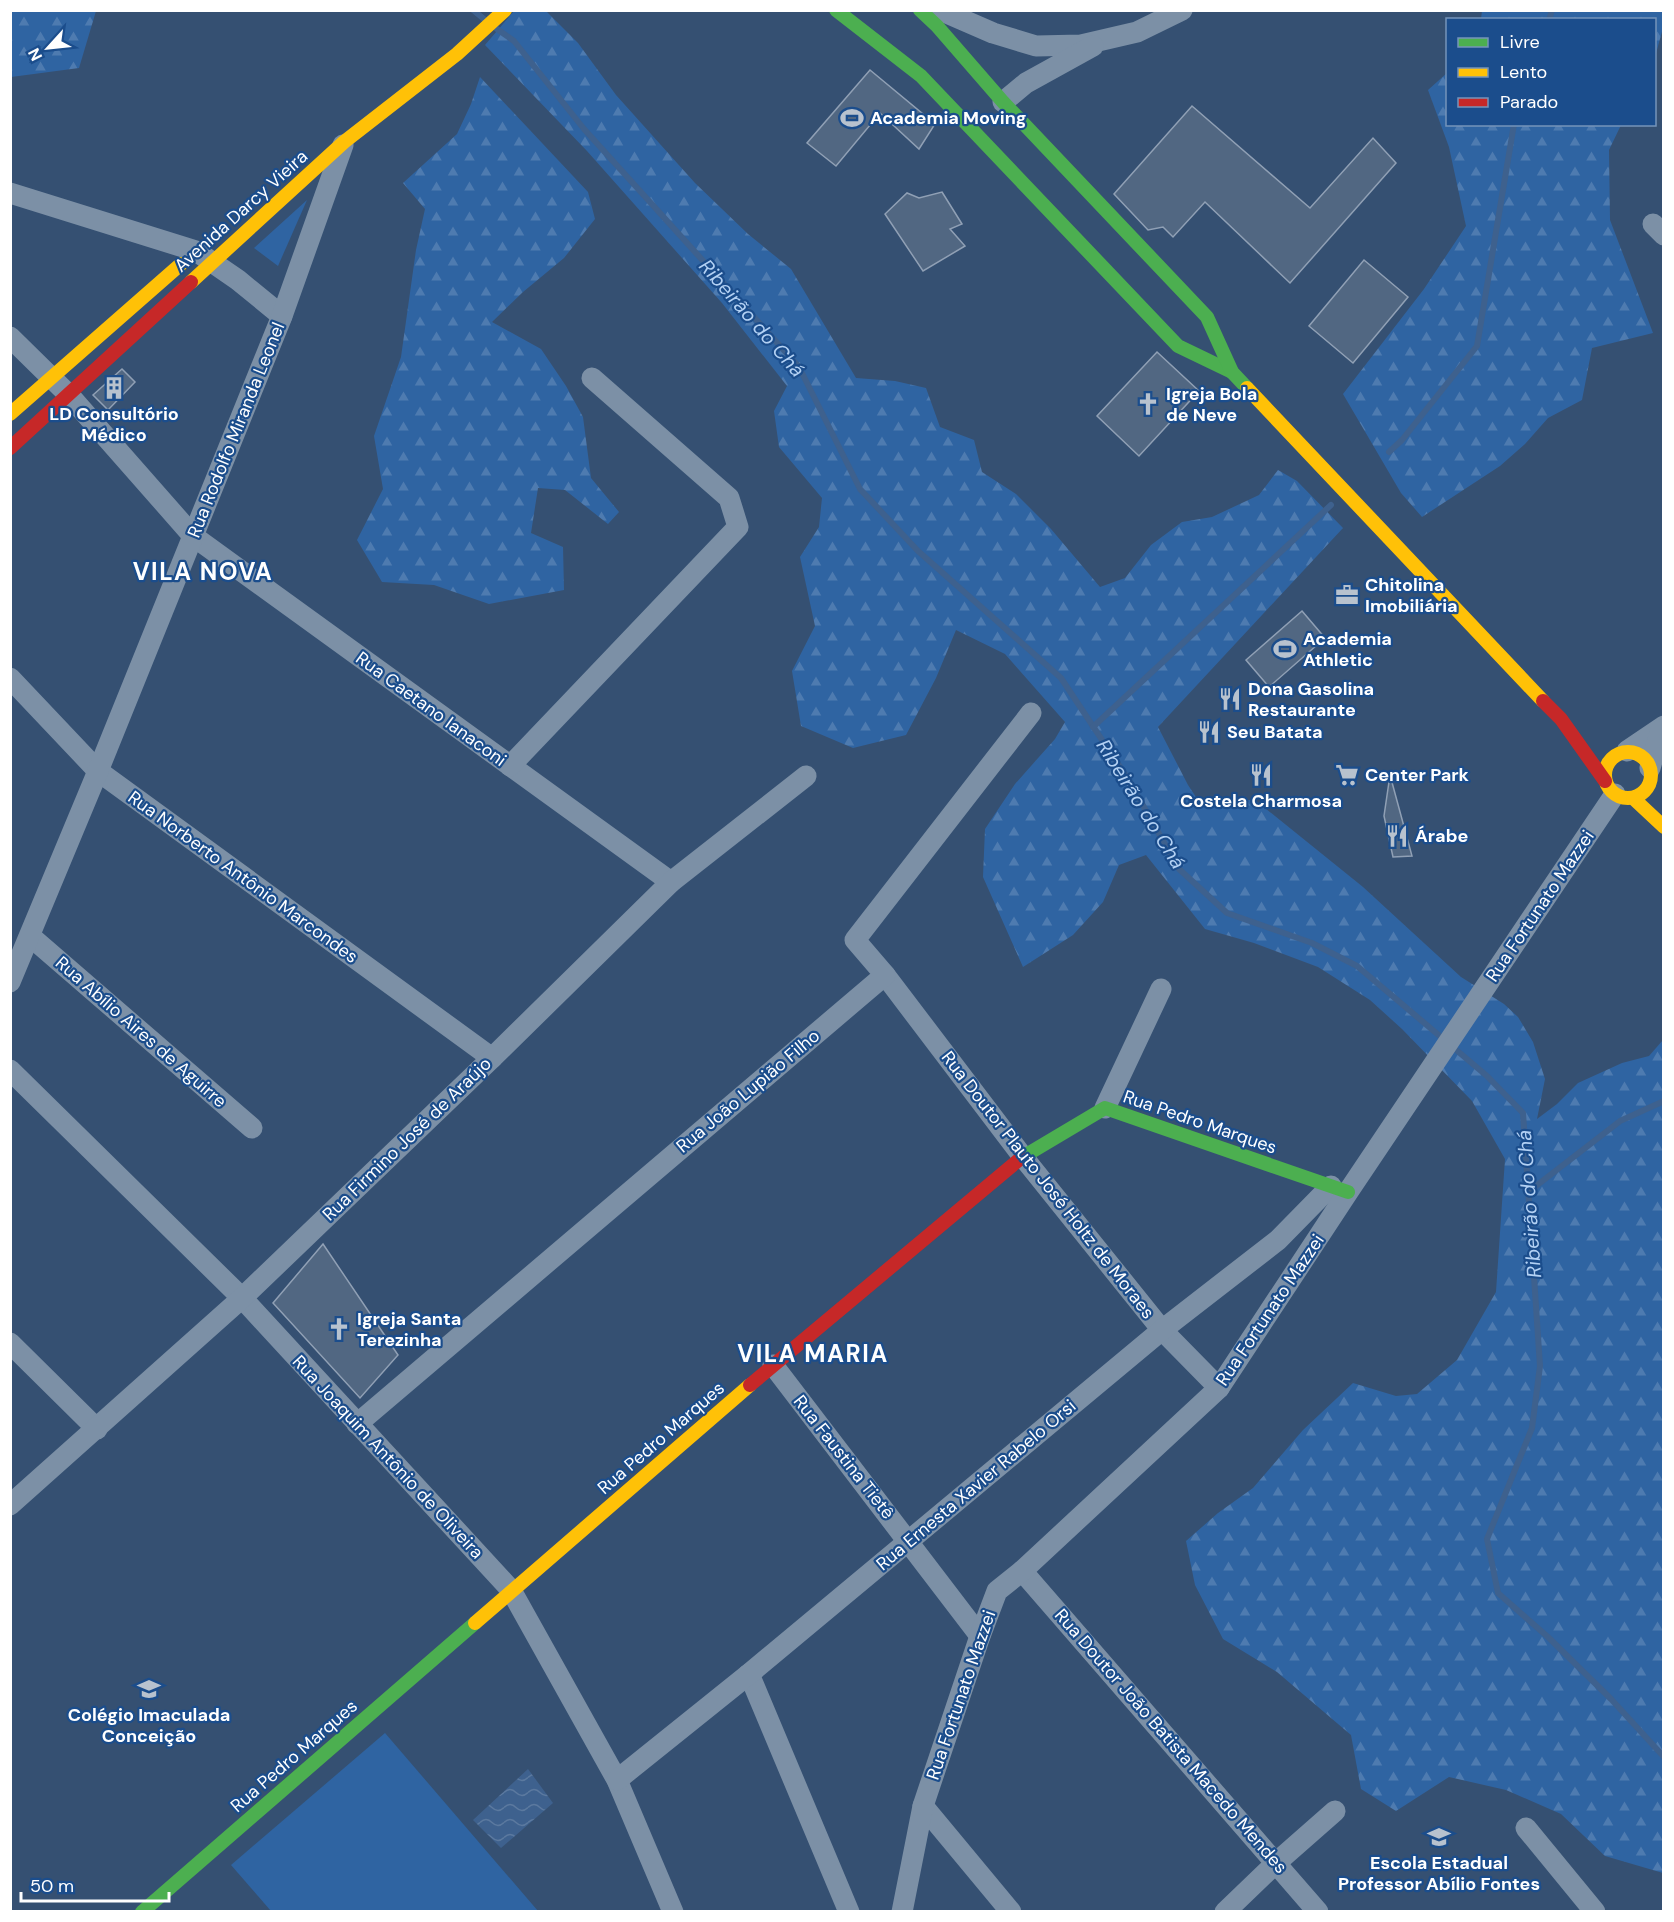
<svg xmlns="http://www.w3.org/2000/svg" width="1674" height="1922" font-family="'DM Sans',sans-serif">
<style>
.forest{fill:url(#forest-firs)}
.park{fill:#2f64a2}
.water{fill:url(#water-waves)}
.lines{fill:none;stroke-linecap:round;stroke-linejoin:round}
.stream{stroke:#3e618e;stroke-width:6}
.building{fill:#516782;stroke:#90a0b5;stroke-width:1.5}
.street{stroke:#7c90a6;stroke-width:21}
.fast{stroke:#4caf50;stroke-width:14}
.slow{stroke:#ffc107;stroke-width:14}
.jam{stroke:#c62828;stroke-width:14}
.labels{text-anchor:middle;stroke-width:4.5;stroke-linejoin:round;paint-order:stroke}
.poi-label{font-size:18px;font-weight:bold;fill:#fff;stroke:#1b4d8c;text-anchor:start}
.street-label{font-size:18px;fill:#fff;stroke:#1b4d8c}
.water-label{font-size:20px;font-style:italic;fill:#b3d1f4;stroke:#1b4d8c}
.district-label{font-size:24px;font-weight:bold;letter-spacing:1.5px;fill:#fff;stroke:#1b4d8c}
</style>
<defs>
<pattern id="forest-firs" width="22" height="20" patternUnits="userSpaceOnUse" patternTransform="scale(1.5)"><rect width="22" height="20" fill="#2f64a2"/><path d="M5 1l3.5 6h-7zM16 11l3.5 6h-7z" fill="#4e7bb0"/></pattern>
<pattern id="water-waves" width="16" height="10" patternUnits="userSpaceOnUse" patternTransform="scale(1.5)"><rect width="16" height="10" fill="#3e618e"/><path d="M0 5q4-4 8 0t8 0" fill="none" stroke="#5b799f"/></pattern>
</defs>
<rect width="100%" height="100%" fill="#355072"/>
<!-- forest -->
<g class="forest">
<polygon points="11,10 96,11 79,68 11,77"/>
<polygon points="514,11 546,11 578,43 616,95 695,183 748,234 791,269 856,378 895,381 926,388 940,427 974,440 982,472 1016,494 1051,529 1100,587 1125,578 1151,545 1182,522 1212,517 1259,495 1278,470 1297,481 1343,528 1158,727 1188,785 1198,800 1255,800 1363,887 1461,977 1504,1004 1518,1017 1533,1042 1545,1079 1537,1119 1557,1104 1578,1083 1622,1063 1649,1056 1663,1040 1663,1873 1605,1856 1561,1814 1506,1790 1449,1777 1396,1811 1361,1789 1351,1735 1277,1672 1223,1639 1195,1585 1186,1541 1218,1513 1253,1488 1303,1430 1353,1383 1396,1396 1417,1394 1457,1360 1496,1292 1505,1159 1472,1101 1402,1029 1370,1000 1318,967 1254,943 1205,929 1146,855 1119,865 1103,902 1073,935 1023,967 983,877 985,829 1015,784 1055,739 1065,722 1005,654 956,630 936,678 906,735 853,748 801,726 792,671 815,626 800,557 819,527 822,498 779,447 774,411 787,386 722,303 587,151 485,45"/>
<polygon points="1482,11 1663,11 1663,28 1655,57 1654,20 1481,19"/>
<polygon points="1447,73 1448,124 1621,125 1609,150 1610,220 1653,333 1592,348 1582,400 1548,418 1525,444 1500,466 1422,517 1401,493 1343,394 1424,289 1466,226 1449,147 1428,90"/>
<polygon points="480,77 588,192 595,219 564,258 523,292 492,322 541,349 566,386 583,417 591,478 619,512 608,524 565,490 538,488 531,533 563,547 564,590 489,604 434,585 382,582 357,540 383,489 374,436 401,357 416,250 425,209 403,183 457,134 471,104"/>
</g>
<!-- park -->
<g class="park">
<polygon points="307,200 278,266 254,248"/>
<polygon points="385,1733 538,1911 271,1911 231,1865"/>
</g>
<!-- water -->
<polygon class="water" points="528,1769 553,1803 501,1848 473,1820"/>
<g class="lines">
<!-- stream -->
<g class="stream">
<polyline points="473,10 484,19"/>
<polyline points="1549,20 1552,10"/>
<polyline points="497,29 514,41 584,129 799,367 860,489 918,551 1061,678 1128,779 1179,869 1227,913 1312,943 1357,966 1487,1076 1523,1113 1540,1366 1532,1428 1487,1539 1498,1593 1548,1637 1611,1699 1664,1757"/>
<polyline points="1389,452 1402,440 1477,346 1514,124"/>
<polyline points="1093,727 1331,505"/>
<polyline points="1528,1192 1620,1121 1664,1101"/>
</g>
</g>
<!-- building -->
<g class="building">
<polygon points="870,70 935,124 919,149 880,113 836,166 807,143"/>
<polygon points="1192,106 1310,208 1373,138 1396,163 1290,283 1205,202 1173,237 1163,227 1148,230 1114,194"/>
<polygon points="942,192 962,224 950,229 965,246 923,271 885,214 907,193 919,198"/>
<polygon points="1364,260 1408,297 1353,363 1309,326"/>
<polygon points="1157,352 1199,391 1139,456 1097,416"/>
<polygon points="122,369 135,382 108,410 93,395"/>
<polygon points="1302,611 1325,638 1269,687 1246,660"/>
<polygon points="1390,775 1412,856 1393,857 1384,816"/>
<polygon points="323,1244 398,1355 360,1398 273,1303"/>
</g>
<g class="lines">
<!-- street -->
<g class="street">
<polyline points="940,10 993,33 1036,46 1081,45 1137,32 1182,10"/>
<polyline points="1003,102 1026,83 1093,46"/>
<polyline points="10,193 196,251 238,280 282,316"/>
<polyline points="1653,224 1664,235"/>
<polyline points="10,337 69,395 193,536 671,882"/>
<polyline points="10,678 98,771 492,1058"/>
<polyline points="1627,751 1664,726"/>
<polyline points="510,766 738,527 729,498 592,378"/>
<polyline points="1650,768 1661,730"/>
<polyline points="30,936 252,1128"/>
<polyline points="885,975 1023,1157 1162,1330 1219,1388"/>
<polyline points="10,982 98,771 282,316 343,145"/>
<polyline points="10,1070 242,1298 511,1590 617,1780 673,1912"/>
<polyline points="1105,1108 1161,989"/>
<polyline points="10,1343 97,1429"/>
<polyline points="773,1365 980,1636"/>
<polyline points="357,1424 885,975 855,940 1031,713"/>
<polyline points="10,1505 242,1298 492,1058 671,882 806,776"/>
<polyline points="1022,1571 1318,1912"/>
<polyline points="749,1674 849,1912"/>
<polyline points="617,1780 749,1674 1162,1330 1278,1240 1331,1186"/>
<polyline points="923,1806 1011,1912"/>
<polyline points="1526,1828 1595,1912"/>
<polyline points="902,1912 923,1806 980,1636 997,1591 1022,1571 1219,1388 1348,1192 1615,794"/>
<polyline points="1225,1912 1277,1862 1335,1811"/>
</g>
<!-- fast -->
<g class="fast">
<polyline points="836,10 921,76 1178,346 1232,372"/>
<polyline points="920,10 937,26 1003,102 1207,317 1232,372 1247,388"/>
<polyline points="1021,1158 1105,1108 1348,1192"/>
<polyline points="142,1912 475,1623"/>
</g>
<!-- slow -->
<g class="slow">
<polyline points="191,282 344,142 457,54 505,10"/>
<polyline points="1247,388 1543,701"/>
<polyline points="10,414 181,264"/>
<circle cx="1628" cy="775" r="23"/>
<polyline points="1633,798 1664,827"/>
<polyline points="475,1623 750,1385"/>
</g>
<!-- jam -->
<g class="jam">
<polyline points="10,448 191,282"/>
<polyline points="1543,701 1561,719 1605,781"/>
<polyline points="750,1385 1021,1158"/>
</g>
</g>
<!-- icons -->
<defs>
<g id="stadium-bare" transform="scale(1.8)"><path d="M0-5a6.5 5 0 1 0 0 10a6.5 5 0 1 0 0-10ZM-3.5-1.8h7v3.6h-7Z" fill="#b8c2ce" stroke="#1b4d8c" stroke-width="2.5" paint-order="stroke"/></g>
<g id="building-bare" transform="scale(1.8)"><path d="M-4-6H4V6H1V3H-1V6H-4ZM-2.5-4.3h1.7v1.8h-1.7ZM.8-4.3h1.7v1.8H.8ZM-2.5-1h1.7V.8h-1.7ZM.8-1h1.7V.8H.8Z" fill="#b8c2ce" stroke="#1b4d8c" stroke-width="2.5" paint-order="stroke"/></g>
<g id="church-bare" transform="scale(1.8)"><path d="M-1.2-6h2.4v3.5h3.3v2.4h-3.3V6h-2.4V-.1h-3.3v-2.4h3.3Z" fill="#b8c2ce" stroke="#1b4d8c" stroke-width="2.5" paint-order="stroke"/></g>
<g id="office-bare" transform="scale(1.8)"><path d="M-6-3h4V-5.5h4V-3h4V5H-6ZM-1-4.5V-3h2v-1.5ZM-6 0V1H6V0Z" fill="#b8c2ce" stroke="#1b4d8c" stroke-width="2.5" paint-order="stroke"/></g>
<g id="restaurant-bare" transform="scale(1.8)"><path d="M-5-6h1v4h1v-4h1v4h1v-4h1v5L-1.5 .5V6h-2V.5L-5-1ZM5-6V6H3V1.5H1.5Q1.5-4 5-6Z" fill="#b8c2ce" stroke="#1b4d8c" stroke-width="2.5" paint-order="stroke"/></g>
<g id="supermarket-bare" transform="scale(1.8)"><path d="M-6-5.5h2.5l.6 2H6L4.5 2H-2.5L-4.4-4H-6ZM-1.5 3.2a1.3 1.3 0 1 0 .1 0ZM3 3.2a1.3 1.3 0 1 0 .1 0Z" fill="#b8c2ce" stroke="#1b4d8c" stroke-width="2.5" paint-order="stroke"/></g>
<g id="school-bare" transform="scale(1.8)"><path d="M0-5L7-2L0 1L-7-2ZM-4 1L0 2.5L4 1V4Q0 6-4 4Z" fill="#b8c2ce" stroke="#1b4d8c" stroke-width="2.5" paint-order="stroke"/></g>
</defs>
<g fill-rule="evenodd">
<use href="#stadium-bare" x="852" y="118"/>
<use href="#building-bare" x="114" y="388"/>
<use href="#church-bare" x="1148" y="404"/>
<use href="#office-bare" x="1347" y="595"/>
<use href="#stadium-bare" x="1285" y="649"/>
<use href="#restaurant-bare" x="1230" y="699"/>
<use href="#restaurant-bare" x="1209" y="732"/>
<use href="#restaurant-bare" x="1261" y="775"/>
<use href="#supermarket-bare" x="1347" y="775"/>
<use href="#restaurant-bare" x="1397" y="836"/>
<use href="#church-bare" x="339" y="1329"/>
<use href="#school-bare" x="149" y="1689"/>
<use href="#school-bare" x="1439" y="1837"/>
</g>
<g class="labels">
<!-- poi labels -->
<g class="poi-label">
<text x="870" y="124">Academia Moving</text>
<text x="1166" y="400">Igreja Bola<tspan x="1166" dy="21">de Neve</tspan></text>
<text x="114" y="420" text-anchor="middle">LD Consultório<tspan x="114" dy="21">Médico</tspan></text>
<text x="1365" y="591">Chitolina<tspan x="1365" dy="21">Imobiliária</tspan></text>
<text x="1303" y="645">Academia<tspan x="1303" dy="21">Athletic</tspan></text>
<text x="1248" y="695">Dona Gasolina<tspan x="1248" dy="21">Restaurante</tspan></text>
<text x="1227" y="738">Seu Batata</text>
<text x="1365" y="781">Center Park</text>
<text x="1261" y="807" text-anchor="middle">Costela Charmosa</text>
<text x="1415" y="842">Árabe</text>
<text x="357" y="1325">Igreja Santa<tspan x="357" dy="21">Terezinha</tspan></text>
<text x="149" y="1721" text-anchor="middle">Colégio Imaculada<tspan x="149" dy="21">Conceição</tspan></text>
<text x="1439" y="1869" text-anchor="middle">Escola Estadual<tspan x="1439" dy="21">Professor Abílio Fontes</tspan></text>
</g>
<!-- street labels -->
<g class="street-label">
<text transform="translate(241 211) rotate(-42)" y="6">Avenida Darcy Vieira</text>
<text transform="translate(236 430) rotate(-68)" y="6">Rua Rodolfo Miranda Leonel</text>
<text transform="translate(431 709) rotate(36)" y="6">Rua Caetano Ianaconi</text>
<text transform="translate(243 877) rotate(36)" y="6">Rua Norberto Antônio Marcondes</text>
<text transform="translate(1540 906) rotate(-56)" y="6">Rua Fortunato Mazzei</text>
<text transform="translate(141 1032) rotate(41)" y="6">Rua Abílio Aires de Aguirre</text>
<text transform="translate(748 1091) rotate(-40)" y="6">Rua João Lupião Filho</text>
<text transform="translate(1200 1122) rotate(19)" y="6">Rua Pedro Marques</text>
<text transform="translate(407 1139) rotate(-44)" y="6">Rua Firmino José de Araújo</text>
<text transform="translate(1048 1185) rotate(52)" y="6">Rua Doutor Plauto José Holtz de Moraes</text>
<text transform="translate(1270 1310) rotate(-56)" y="6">Rua Fortunato Mazzei</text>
<text transform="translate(661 1438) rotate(-41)" y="6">Rua Pedro Marques</text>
<text transform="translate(388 1457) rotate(47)" y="6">Rua Joaquim Antônio de Oliveira</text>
<text transform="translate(844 1457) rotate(52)" y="6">Rua Faustina Tietê</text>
<text transform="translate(976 1485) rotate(-40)" y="6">Rua Ernesta Xavier Rabelo Orsi</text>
<text transform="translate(961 1695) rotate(-71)" y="6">Rua Fortunato Mazzei</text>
<text transform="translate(1171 1741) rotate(49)" y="6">Rua Doutor João Batista Macedo Mendes</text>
<text transform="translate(294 1756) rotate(-41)" y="6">Rua Pedro Marques</text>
</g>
<!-- water labels -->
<g class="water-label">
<text transform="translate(752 318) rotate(49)" y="7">Ribeirão do Chá</text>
<text transform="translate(1141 804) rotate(58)" y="7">Ribeirão do Chá</text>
<text transform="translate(1529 1204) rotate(-94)" y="7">Ribeirão do Chá</text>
</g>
<!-- district labels -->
<g class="district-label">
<text x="203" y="580">VILA NOVA</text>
<text x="813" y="1362">VILA MARIA</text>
</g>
</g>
<!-- border -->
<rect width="1674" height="1922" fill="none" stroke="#ffffff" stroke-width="24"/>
<!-- legend -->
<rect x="1446" y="18" width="210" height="108" fill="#1b4d8c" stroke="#7694ba" stroke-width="1.5"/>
<rect x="1458" y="38" width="30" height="9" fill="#4caf50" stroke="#7694ba" stroke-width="1.5"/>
<text x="1500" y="48" font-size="18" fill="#ffffff">Livre</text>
<rect x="1458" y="68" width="30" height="9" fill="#ffc107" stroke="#7694ba" stroke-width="1.5"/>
<text x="1500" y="78" font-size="18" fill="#ffffff">Lento</text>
<rect x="1458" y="98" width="30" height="9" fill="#c62828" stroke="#7694ba" stroke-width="1.5"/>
<text x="1500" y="108" font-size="18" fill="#ffffff">Parado</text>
<!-- north arrow -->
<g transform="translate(48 48) rotate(243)" stroke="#1b4d8c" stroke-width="4.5" paint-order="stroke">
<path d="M0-4.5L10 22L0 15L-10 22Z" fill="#ffffff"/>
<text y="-9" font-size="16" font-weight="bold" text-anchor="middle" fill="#ffffff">N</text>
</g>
<!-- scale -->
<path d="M21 1892v9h148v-9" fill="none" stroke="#ffffff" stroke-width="3"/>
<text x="30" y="1892" font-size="18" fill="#ffffff" stroke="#1b4d8c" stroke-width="4.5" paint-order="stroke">50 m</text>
</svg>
